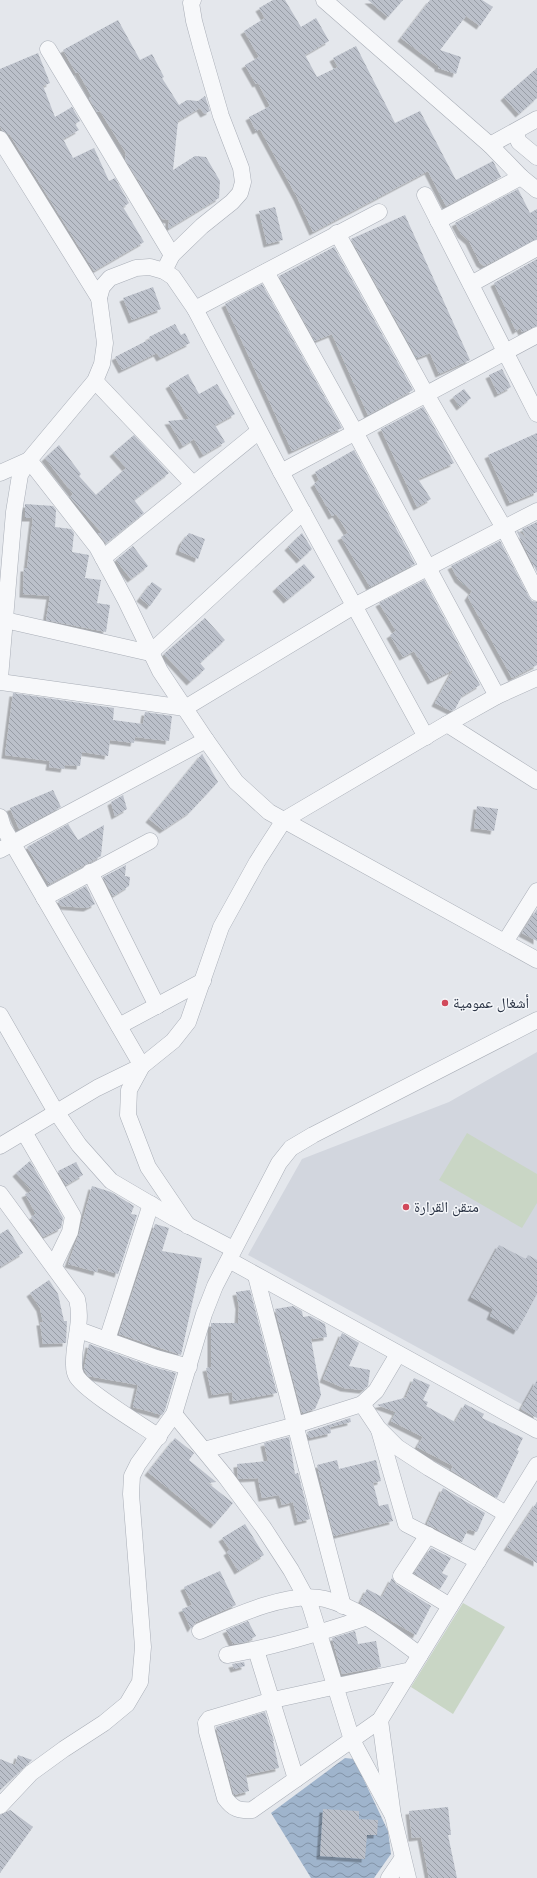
<svg xmlns="http://www.w3.org/2000/svg" width="537" height="1878" font-family="Mulish,'Noto Naskh Arabic',sans-serif">
<style>
.built{fill:#d2d6de}
.park{fill:#c9d6c5}
.water{fill:url(#water-waves)}
.building{fill:url(#building-back-hatch);filter:url(#shadow)}
.lines{fill:none;stroke-linecap:round;stroke-linejoin:round}
.minor-casing{stroke:#a9aeb7;stroke-width:17}
.minor{stroke:#f7f8fa;stroke-width:16}
.poi-dot{fill:#d1495b;stroke:#f4f6f9;stroke-width:1.5}
.labels{text-anchor:middle;stroke-width:3;stroke-linejoin:round;paint-order:stroke}
.poi-label{font-size:15px;fill:#2b3445;stroke:#f4f6f9;text-anchor:start}
</style>
<defs>
<pattern id="water-waves" width="16" height="10" patternUnits="userSpaceOnUse"><rect width="16" height="10" fill="#9fb4cc"/><path d="M0 5q4-4 8 0t8 0" fill="none" stroke="#8293a7"/></pattern>
<pattern id="building-back-hatch" width="6" height="6" patternUnits="userSpaceOnUse"><rect width="6" height="6" fill="#bbc0ca"/><path d="M-1 5l2 2M0 0l6 6M5-1l2 2" fill="none" stroke="#989da6"/></pattern>
<filter id="shadow"><feDropShadow dx="-3.5" dy="3.5" stdDeviation="0" flood-color="#0004"/></filter>
</defs>
<rect width="100%" height="100%" fill="#e4e7ec"/>
<!-- built -->
<polygon class="built" points="537,1052 537,1389 525,1406 248,1255 302,1159 449,1102"/>
<!-- park -->
<g class="park">
<polygon points="467,1133 537,1174 537,1203 522,1228 439,1180"/>
<polygon points="463,1603 505,1627 453,1714 411,1687"/>
</g>
<!-- water -->
<polygon class="water" points="345,1758 354,1759 388,1831 391,1854 374,1878 311,1878 271,1813"/>
<!-- building -->
<g class="building">
<polygon points="273,0 285,0 301,27 316,18 329,41 305,55 317,77 338,67 333,58 356,46 395,123 420,111 456,180 493,161 501,177 446,206 428,171 313,232 297,197 260,129 256,131 249,117 270,106 258,83 256,84 245,65 259,57 244,31 265,18 259,8"/>
<polygon points="368,0 403,0 388,17"/>
<polygon points="430,0 482,0 493,7 480,26 466,16 440,50 461,57 456,74 438,68 438,66 401,38"/>
<polygon points="118,20 140,60 152,54 164,77 162,78 179,105 187,100 198,101 205,96 210,111 204,114 200,108 178,121 173,170 195,156 206,157 220,181 219,198 168,229 169,220 162,219 125,159 126,153 100,111 97,112 89,98 92,97 78,72 76,73 63,50"/>
<polygon points="38,53 50,83 43,86 55,117 72,107 80,121 75,124 79,130 63,139 73,158 94,148 109,181 115,178 129,203 123,207 144,242 94,271 10,135 2,130 0,126 0,69"/>
<polygon points="537,68 537,98 519,114 504,97"/>
<polygon points="518,189 530,213 537,209 537,239 484,266 480,263 469,241 461,234 455,223"/>
<polygon points="275,207 283,240 267,244 259,211"/>
<polygon points="405,215 470,360 439,374 430,353 417,358 351,239"/>
<polygon points="334,247 413,390 368,415 332,334 315,341 279,276"/>
<polygon points="537,259 537,326 522,332 520,328 516,331 494,283"/>
<polygon points="262,284 342,428 292,451 225,304"/>
<polygon points="153,287 161,309 132,320 123,298"/>
<polygon points="175,324 181,335 185,333 190,343 160,358 157,353 122,370 115,357 150,339 149,337"/>
<polygon points="502,369 511,387 498,394 489,375"/>
<polygon points="188,374 199,394 217,384 235,414 215,425 225,442 203,455 194,439 183,446 168,421 189,419 169,385"/>
<polygon points="464,389 471,398 460,407 453,397"/>
<polygon points="423,407 454,463 418,479 431,499 417,507 381,429"/>
<polygon points="537,433 537,492 510,503 488,455"/>
<polygon points="134,435 169,473 134,500 144,513 106,543 98,533 102,533 70,497 73,494 45,458 59,445 81,474 79,476 96,495 126,468 113,453"/>
<polygon points="354,450 415,564 370,587 341,537 348,533 336,514 332,516 314,484 319,480 315,472"/>
<polygon points="25,504 53,506 56,510 55,527 71,529 74,533 72,552 89,555 85,578 101,580 97,603 110,605 106,632 46,620 50,596 23,594 24,568 27,568 33,518 25,518"/>
<polygon points="537,522 537,572 517,532 518,531 526,538 522,529"/>
<polygon points="189,533 205,539 198,559 179,551 182,542"/>
<polygon points="302,533 312,549 300,560 288,547"/>
<polygon points="500,541 529,597 532,601 537,602 537,665 512,678 468,597 472,591 458,579 451,566"/>
<polygon points="133,546 148,566 131,579 116,560"/>
<polygon points="304,564 315,577 287,600 276,588"/>
<polygon points="424,580 480,685 462,696 455,709 451,711 435,703 453,670 431,681 414,651 403,657 390,635 396,631 379,603"/>
<polygon points="152,582 162,589 150,606 140,598"/>
<polygon points="205,618 225,640 200,663 205,669 190,682 164,654"/>
<polygon points="13,693 114,708 113,720 143,724 145,712 172,716 169,741 135,737 134,743 110,740 108,756 82,752 80,766 65,765 64,769 49,767 50,761 5,755"/>
<polygon points="202,754 218,782 190,812 163,830 149,819"/>
<polygon points="53,790 61,807 19,829 10,808"/>
<polygon points="123,795 127,809 115,816 111,802"/>
<polygon points="477,806 498,809 494,831 474,828"/>
<polygon points="68,824 78,840 104,825 101,856 49,884 27,847"/>
<polygon points="126,865 125,876 130,877 129,886 113,896 103,877"/>
<polygon points="86,886 95,904 87,908 61,906 58,901"/>
<polygon points="537,909 537,941 522,933"/>
<polygon points="30,1161 63,1218 61,1228 43,1237 31,1217 36,1214 25,1194 32,1191 16,1173"/>
<polygon points="76,1162 83,1175 66,1185 58,1171"/>
<polygon points="92,1186 111,1192 134,1206 131,1214 137,1215 118,1274 98,1268 97,1272 68,1264 79,1234"/>
<polygon points="155,1224 169,1228 162,1251 202,1258 181,1355 119,1334"/>
<polygon points="8,1229 23,1253 0,1267 0,1234"/>
<polygon points="499,1245 526,1259 528,1255 537,1260 537,1294 517,1331 490,1316 493,1309 471,1297"/>
<polygon points="49,1280 58,1294 64,1321 67,1321 66,1343 43,1344 40,1322 43,1322 40,1308 30,1293"/>
<polygon points="250,1290 277,1393 233,1401 232,1392 212,1395 206,1368 211,1367 211,1323 238,1323 239,1306 236,1292"/>
<polygon points="293,1306 302,1311 303,1317 310,1316 325,1324 327,1337 311,1339 321,1395 315,1409 302,1413 275,1309"/>
<polygon points="342,1333 359,1343 349,1366 370,1370 368,1386 363,1390 344,1388 323,1379"/>
<polygon points="89,1344 153,1367 176,1373 165,1410 162,1415 133,1407 138,1385 88,1376 84,1369"/>
<polygon points="414,1378 430,1385 423,1400 428,1402 426,1406 455,1422 465,1404 484,1414 482,1418 523,1438 517,1450 519,1451 497,1498 451,1470 453,1466 417,1447 423,1437 391,1421 396,1412 377,1405 408,1397 406,1397"/>
<polygon points="537,1380 537,1418 521,1409"/>
<polygon points="350,1418 351,1422 330,1427 331,1433 309,1438 307,1432"/>
<polygon points="289,1437 295,1474 298,1473 310,1519 298,1522 293,1502 282,1505 279,1495 262,1498 258,1478 239,1479 238,1478 237,1464 268,1461 264,1443"/>
<polygon points="175,1438 194,1453 189,1460 216,1482 208,1483 233,1503 214,1525 148,1472"/>
<polygon points="337,1460 339,1469 376,1460 381,1481 373,1483 379,1506 388,1504 393,1521 334,1536 317,1465"/>
<polygon points="443,1488 485,1513 477,1532 468,1529 462,1542 427,1524"/>
<polygon points="537,1502 537,1563 507,1547"/>
<polygon points="245,1524 264,1555 238,1571 227,1552 230,1550 222,1538"/>
<polygon points="431,1548 451,1558 442,1573 448,1576 440,1589 414,1573"/>
<polygon points="220,1571 236,1605 196,1622 191,1629 182,1609 192,1605 184,1587"/>
<polygon points="392,1578 396,1584 431,1606 416,1635 360,1603 367,1589 382,1597"/>
<polygon points="248,1621 256,1636 246,1642 233,1644 226,1630"/>
<polygon points="355,1631 358,1644 376,1641 381,1667 342,1674 332,1638"/>
<polygon points="244,1662 245,1666 234,1669 232,1664"/>
<polygon points="265,1712 274,1741 273,1741 279,1768 246,1775 249,1791 234,1795 216,1727"/>
<polygon points="18,1755 32,1760 0,1790 0,1759 15,1765"/>
<polygon points="448,1807 451,1835 448,1835 457,1878 429,1878 421,1837 412,1838 409,1811"/>
<polygon points="323,1809 359,1811 359,1819 378,1820 377,1835 367,1835 365,1859 320,1856"/>
<polygon points="10,1810 33,1827 0,1873 0,1815"/>
</g>
<g class="lines">
<!-- minor casing -->
<g class="minor-casing">
<g id="minor">
<polyline points="324,0 490,145 521,177 537,190"/>
<polyline points="48,49 172,255"/>
<polyline points="515,132 519,142 537,157"/>
<polyline points="0,139 99,298"/>
<polyline points="490,145 537,119"/>
<polyline points="425,195 537,414"/>
<polyline points="438,221 521,177"/>
<polyline points="337,233 426,394 504,528 537,593"/>
<polyline points="164,271 172,255 202,226 232,202 240,193 243,182 241,168 221,116 201,47 194,21 191,3 193,0"/>
<polyline points="266,272 355,432 497,696"/>
<polyline points="471,284 537,248"/>
<polyline points="195,309 379,212"/>
<polyline points="95,381 193,484"/>
<polyline points="281,472 537,335"/>
<polyline points="0,473 29,460 97,547 126,601 160,671 206,740 236,782 269,812 537,960"/>
<polyline points="103,558 259,431"/>
<polyline points="5,620 150,653 303,512"/>
<polyline points="0,678 14,512 20,475 29,460 95,381 102,364 105,343 99,298 102,287 110,278 136,268 150,267 164,271 173,277 195,309 281,472 426,737"/>
<polyline points="0,682 185,708 354,606 537,511"/>
<polyline points="447,724 537,781"/>
<polyline points="0,817 3,827 142,1066 97,1088 0,1146"/>
<polyline points="0,850 206,740"/>
<polyline points="90,872 157,1006"/>
<polyline points="44,898 150,841"/>
<polyline points="505,942 537,891"/>
<polyline points="0,1015 53,1107 79,1145 111,1181 174,1218 233,1249"/>
<polyline points="119,1026 203,981"/>
<polyline points="24,1132 73,1216 70,1232 54,1265"/>
<path d="M 0,1194 L 77,1299 C 83,1323 73,1342 74,1365 C 74,1369 75,1374 77,1377 C 88,1393 140,1424 159,1437"/>
<polyline points="188,1226 148,1167 128,1115 129,1090 142,1066 173,1041 188,1022 221,927 257,862 284,820 447,724 497,696 537,678"/>
<polyline points="229,1260 537,1430"/>
<polyline points="256,1276 343,1606"/>
<polyline points="79,1330 156,1358 189,1367"/>
<polyline points="107,1340 151,1204"/>
<polyline points="362,1404 378,1428 397,1447 429,1468 506,1514"/>
<polyline points="174,1414 225,1476 263,1527 291,1570 310,1605 352,1740 393,1816"/>
<polyline points="379,1430 406,1524 478,1561"/>
<polyline points="204,1450 296,1425 362,1404 376,1391 398,1354"/>
<polyline points="428,1535 401,1576 450,1606"/>
<path d="M 200,1631 C 232,1617 290,1590 325,1599 C 360,1608 391,1634 420,1655"/>
<polyline points="256,1650 296,1779"/>
<path d="M 227,1655 C 274,1647 319,1633 365,1618"/>
<path d="M 411,1670 L 273,1700 L 209,1719 L 206,1723 L 207,1732 L 225,1798 C 233,1809 239,1811 252,1810 L 380,1720 L 420,1655 L 537,1465"/>
<polyline points="380,1720 393,1816 408,1878"/>
<polyline points="0,1806 31,1773 64,1749 104,1723 127,1704 140,1682 143,1647 131,1494 132,1476 138,1464 174,1414 204,1314 215,1286 279,1163 291,1148 313,1135 537,1020"/>
<polyline points="389,1878 402,1859"/>
</g>
</g>
<!-- minor -->
<use href="#minor" class="minor"/>
</g>
<!-- markers -->
<g class="poi-dot">
<circle cx="445" cy="1003" r="4"/>
<circle cx="406" cy="1207" r="4"/>
</g>
<g class="labels">
<!-- poi labels -->
<g class="poi-label">
<text x="453" y="1008">أشغال عمومية</text>
<text x="414" y="1212">متقن القرارة</text>
</g>
</g>
</svg>
